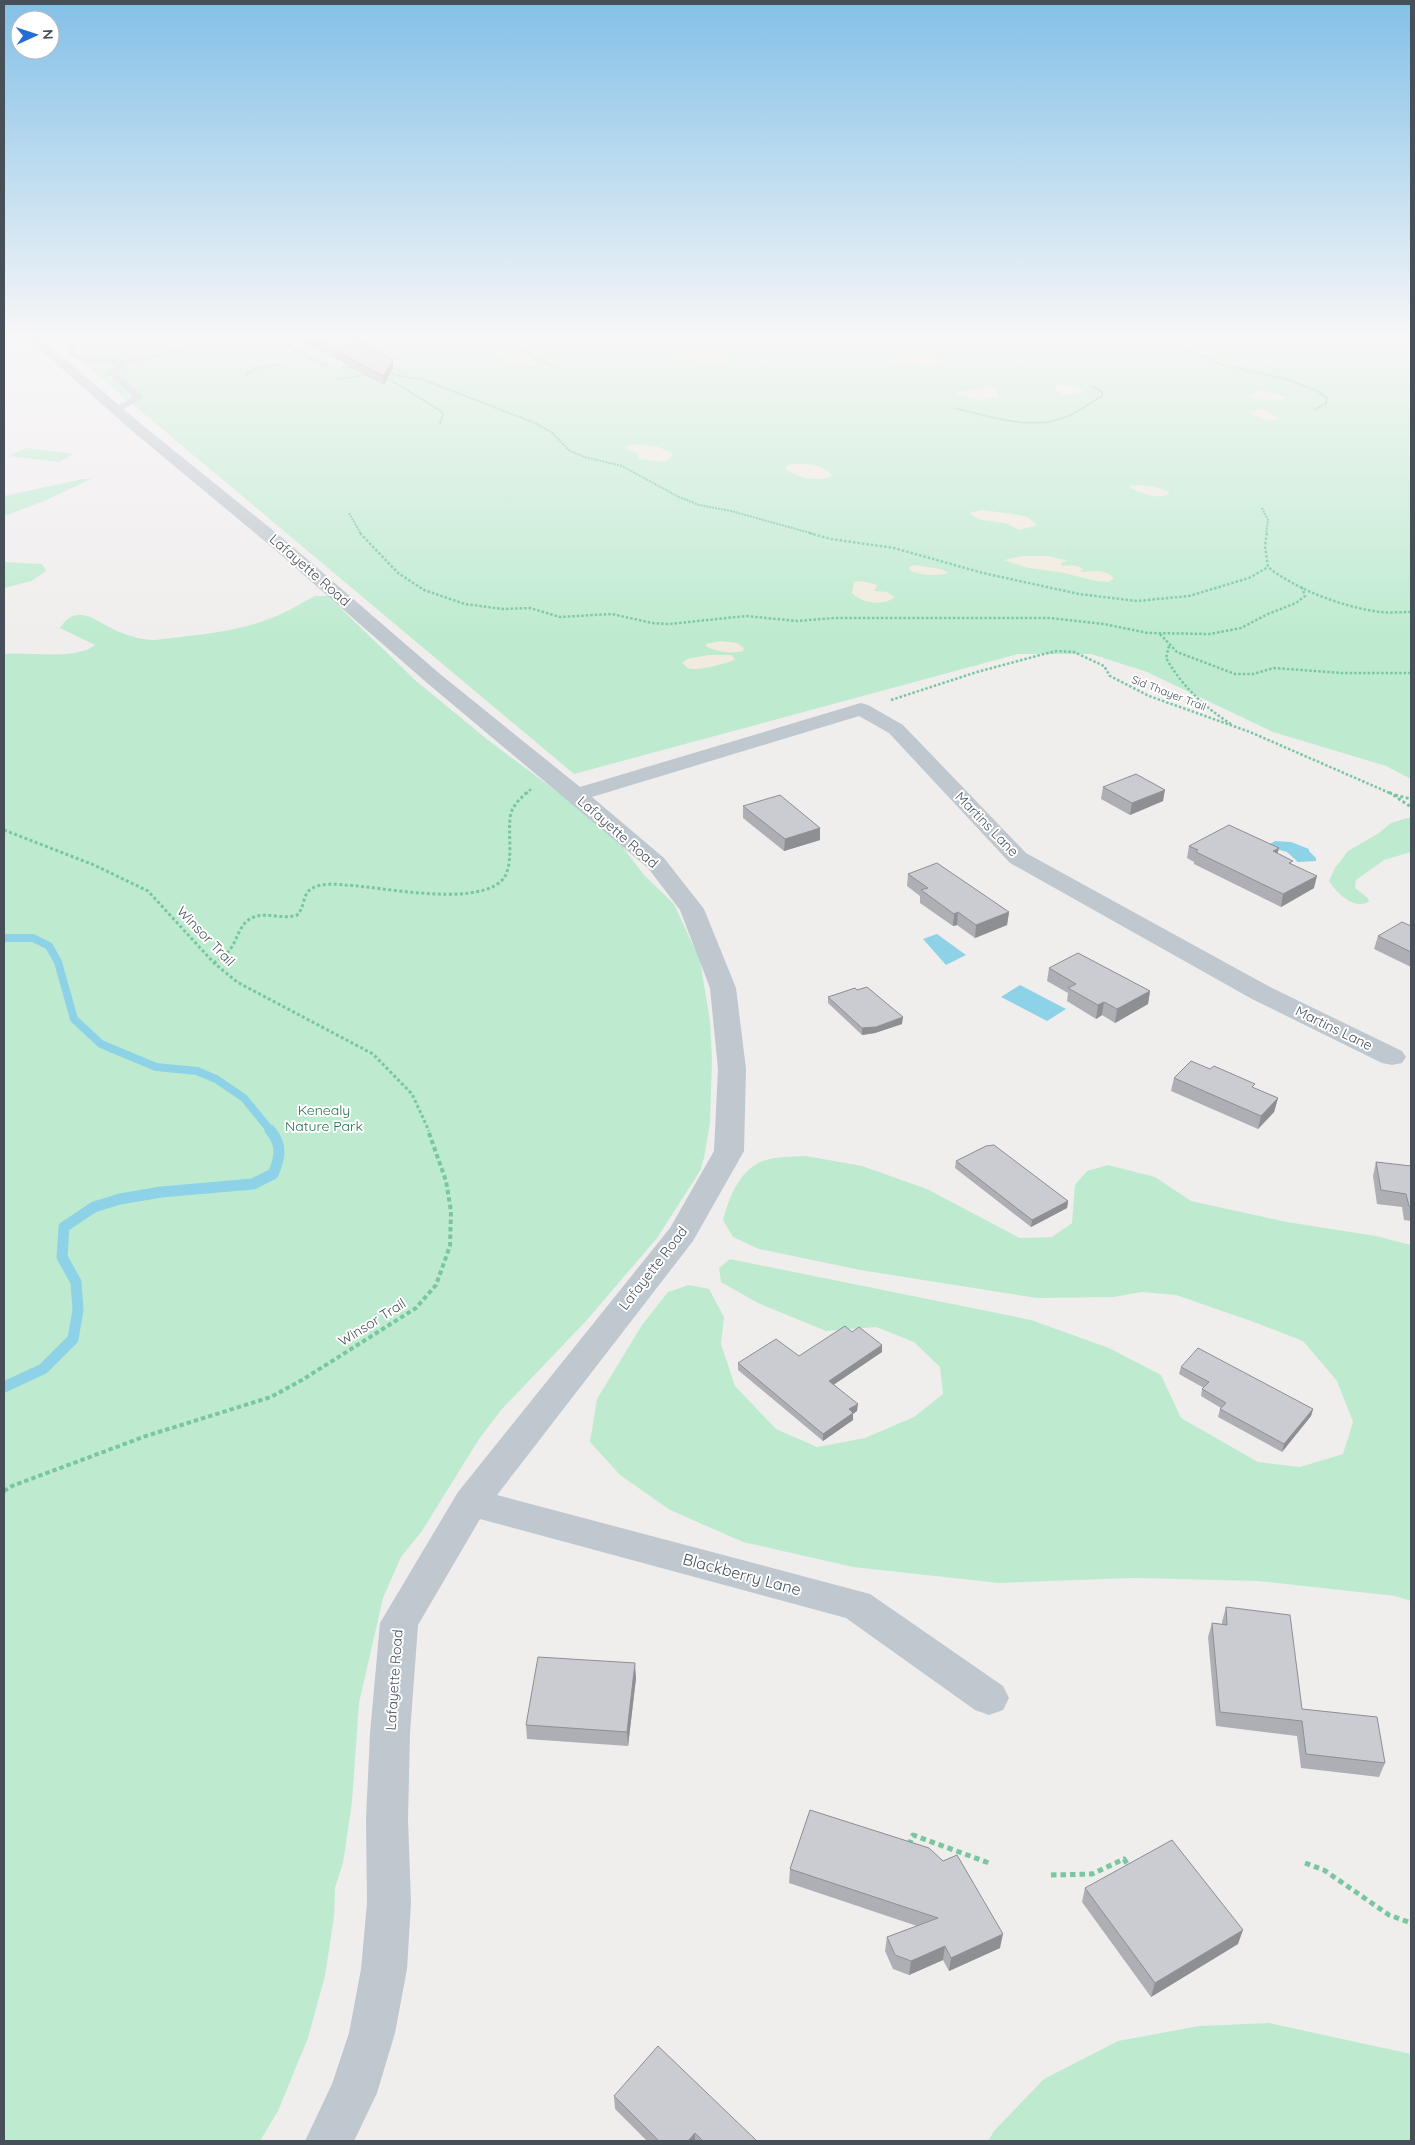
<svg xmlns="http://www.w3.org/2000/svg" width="1415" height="2145" font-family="Quicksand,sans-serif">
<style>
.green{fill:#beebd0}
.sand{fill:#f0ebde}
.water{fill:#8dd2e6}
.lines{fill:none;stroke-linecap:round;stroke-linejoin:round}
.stream-far1{stroke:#8dd2e6;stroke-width:8}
.stream{stroke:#8dd2e6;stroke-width:11}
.path-far4{stroke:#78c7a1;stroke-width:2;stroke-dasharray:2 1;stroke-linecap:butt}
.path-far3{stroke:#78c7a1;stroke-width:2.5;stroke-dasharray:2.5 2;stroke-linecap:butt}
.path-far2{stroke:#78c7a1;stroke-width:3;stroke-dasharray:3 2.5;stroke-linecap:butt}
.path-far1{stroke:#78c7a1;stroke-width:4;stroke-dasharray:4.5 3;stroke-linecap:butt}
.path{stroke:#78c7a1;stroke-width:5;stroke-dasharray:5.5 4;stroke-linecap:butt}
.lane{fill:#bfc7cf;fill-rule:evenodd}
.street{fill:#bfc7cf;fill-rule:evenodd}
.wall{fill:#aeafb5}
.shaded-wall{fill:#8d8f93}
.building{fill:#caccd2;stroke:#8d8f93}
.labels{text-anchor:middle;stroke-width:4;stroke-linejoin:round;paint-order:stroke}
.far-street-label{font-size:11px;fill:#475059;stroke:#fff}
.street-label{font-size:14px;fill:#475059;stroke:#fff}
.park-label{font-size:14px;fill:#1c754a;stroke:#fff}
.near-street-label{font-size:16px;fill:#475059;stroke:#fff}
</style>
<rect width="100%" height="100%" fill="#f0eded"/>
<!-- green -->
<g class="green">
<polygon points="50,335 1411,335 1411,779 1386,766 1273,732 1147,672 1091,654 1018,654 574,774"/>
<polygon points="25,448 74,454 59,462 9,456"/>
<polygon points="83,479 91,479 44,501 4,516 4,496"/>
<polygon points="4,562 42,564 46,571 31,581 4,588"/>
<path d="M 315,596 L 328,596 L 416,681 L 488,740 L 580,809 L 621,845 L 644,875 L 674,904 L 700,960 L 710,1021 L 712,1060 L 710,1123 L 704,1158 L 700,1171 L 657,1238 L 586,1321 L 502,1409 L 479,1439 L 422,1531 L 401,1557 L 383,1598 L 359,1703 L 352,1802 L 343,1863 L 335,1888 L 334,1917 L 325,1976 L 308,2038 L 278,2111 L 260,2141 L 4,2141 L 4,654 C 28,651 76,661 95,645 L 60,628 C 77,601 97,622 117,631 C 129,636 142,640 155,640 C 195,635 236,633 274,617 C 288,612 301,603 315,596 Z"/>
<path d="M 1407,818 L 1411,818 L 1411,852 L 1384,860 L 1356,880 L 1355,888 L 1368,898 L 1369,902 C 1353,910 1337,893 1329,881 L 1335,868 L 1348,851 L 1379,833 L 1391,823 Z"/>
<path d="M 806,1156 L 862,1166 L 927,1189 L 1020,1238 L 1052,1237 L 1072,1223 L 1075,1185 L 1087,1171 L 1108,1165 L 1155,1177 L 1191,1201 L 1287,1222 L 1376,1236 L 1411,1245 L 1411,1601 L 1395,1596 L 1258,1581 L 1134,1578 L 999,1583 L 853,1567 L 743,1542 L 670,1510 L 620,1475 L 590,1442 L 597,1399 L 642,1325 L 668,1292 L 689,1285 L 709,1289 L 724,1317 L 721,1344 L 735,1386 L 776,1429 L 817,1447 L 865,1438 L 914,1417 L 943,1394 L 940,1367 L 914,1342 L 876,1327 L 826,1331 L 758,1303 L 721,1282 L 719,1268 L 730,1259 L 1031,1320 L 1109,1348 L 1161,1375 L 1181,1418 L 1258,1462 L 1300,1467 L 1343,1454 L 1353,1422 L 1337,1381 L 1303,1341 L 1251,1321 L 1176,1295 L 1142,1292 L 1114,1297 L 1037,1298 L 860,1270 L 759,1249 L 733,1237 L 723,1220 C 729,1198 739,1170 763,1161 C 776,1156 792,1157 806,1156 Z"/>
<polygon points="1269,2023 1411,2054 1411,2141 988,2141 994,2131 1044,2079 1118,2041 1199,2026"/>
</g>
<!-- sand -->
<g class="sand">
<path d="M 697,351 L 718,352 L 729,357 C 715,366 712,361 698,360 C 689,359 683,362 674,358 L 677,354 Z"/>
<polygon points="501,352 515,354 538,365 521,366 497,354"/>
<path d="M 928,355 L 935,357 L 945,363 C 935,369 904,366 894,361 L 908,357 Z"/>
<polygon points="1055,385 1067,385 1085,391 1071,395 1060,394 1056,390"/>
<polygon points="989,387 995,389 999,397 979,400 954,393"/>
<path d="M 1260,390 L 1288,398 C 1279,402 1257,401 1249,396 Z"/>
<polygon points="1258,409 1267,410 1279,419 1269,421 1249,413"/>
<polygon points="632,444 658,447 672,453 672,456 665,462 639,459 637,453 625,448"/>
<path d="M 791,464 C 805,463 822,464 832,475 C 820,483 796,478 785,468 L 786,466 Z"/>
<path d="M 1129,486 C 1141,484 1158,487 1169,492 L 1169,494 C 1159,500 1137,493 1129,486 Z"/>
<polygon points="982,510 1019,515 1027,517 1037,525 1020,530 1005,523 981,520 968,513"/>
<path d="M 1023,556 L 1048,556 L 1065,560 L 1066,561 L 1061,563 L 1061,565 C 1069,567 1076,563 1083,569 L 1081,571 L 1083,572 C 1094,571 1104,569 1114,578 L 1109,582 L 1097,581 L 1059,572 L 1028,568 L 1004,560 Z"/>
<path d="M 914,565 L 941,569 L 949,573 C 939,576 919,576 910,570 L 909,567 Z"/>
<path d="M 862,581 L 877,585 L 874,591 L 887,592 L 895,597 C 884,606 862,604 852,593 L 854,582 Z"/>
<path d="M 720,641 L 737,643 L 744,648 L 743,651 C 733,654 715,652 706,646 L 706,644 Z"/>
<path d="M 709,655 L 731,655 L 735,659 C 731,663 699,670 692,669 C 688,669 686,666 682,663 L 687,659 Z"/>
</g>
<!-- water -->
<g class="water">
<polygon points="1275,841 1291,842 1309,849 1309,851 1316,858 1316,861 1298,862 1287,852 1272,848 1270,844"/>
<polygon points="937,934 966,955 946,965 923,939"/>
<polygon points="1020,985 1066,1009 1047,1021 1001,997"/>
</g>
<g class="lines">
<!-- stream-far1 -->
<polyline class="stream-far1" points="4,938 33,938 49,946 58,962 74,1019 101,1044 156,1067 197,1071 216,1079 244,1098 271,1131"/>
<!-- stream -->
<path class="stream" d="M 4,1387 L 43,1369 L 73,1339 L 78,1310 L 76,1282 L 62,1257 L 64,1227 L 94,1207 L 120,1199 L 161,1192 L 253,1184 L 273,1174 C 280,1158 283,1145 270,1130"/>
<!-- path-far4 -->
<g class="path-far4">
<polyline points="504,335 520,345 531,356 559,368"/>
<polyline points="1104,335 1185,349 1223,365 1286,379 1317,391 1327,398 1326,404 1314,410"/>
<polyline points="342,367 358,369"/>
<polyline points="386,373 424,380 535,423 551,432 570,451 585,457 622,466 677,496 699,505 731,511 814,534"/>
<polyline points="246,374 258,368 283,364"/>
<polyline points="384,378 394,382 441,411 443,415 440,424"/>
<polyline points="337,379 368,375"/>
<path d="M 953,408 C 990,416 1032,432 1068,416 C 1080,411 1091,402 1102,396 L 1102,392 L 1091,385"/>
<polyline points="1262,508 1268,520 1266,534"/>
<polyline points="349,513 361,534"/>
</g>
<!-- path-far3 -->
<g class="path-far3">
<polyline points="360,533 398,573 424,590 465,604 503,609 530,608 560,617 612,614 652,623 669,624 746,616 797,621 834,618 1049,618 1104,624 1148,633 1210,634 1241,628 1268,614 1296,603 1305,596 1301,585"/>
<polyline points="809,533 831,539 894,548 983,573 1079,594 1137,601 1189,596 1249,578 1268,567"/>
<path d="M 1267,533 L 1265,546 L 1268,567 C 1297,590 1343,607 1380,612 C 1390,613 1401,612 1411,612"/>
<polyline points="1160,634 1177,652 1235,674 1253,674 1274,668 1342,673 1411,673"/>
<path d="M 1169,646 L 1166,658 C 1182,686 1204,707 1231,724"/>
<polyline points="891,700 977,672 1044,654 1057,651 1074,652 1104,666 1110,676 1149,696 1250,732 1392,794"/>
<polyline points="526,794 531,789"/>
</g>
<!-- path-far2 -->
<g class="path-far2">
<polyline points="1389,792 1411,807"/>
<polyline points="1395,795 1411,799"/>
<polyline points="4,830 94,865 148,891 214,963 237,982 373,1054 412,1094 429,1131"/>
<path d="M 214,963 C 219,959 225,956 229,951 C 238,940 239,922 254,917 C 268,912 283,920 297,915 C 305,908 302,895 311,889 C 320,883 335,884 345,885 C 384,887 467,906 499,883 C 517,870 506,832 511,813 C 514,804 521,798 527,792"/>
</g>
<!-- path-far1 -->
<polyline class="path-far1" points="4,1491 12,1486 146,1436 271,1397 302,1380 416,1308 436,1285 450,1246 451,1211 446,1181 428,1130"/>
<!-- path -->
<g class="path">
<polyline points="909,1845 913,1835 989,1863"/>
<polyline points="1305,1863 1324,1870 1389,1915 1411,1923"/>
<polyline points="1051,1875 1092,1874 1124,1859 1130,1868"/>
</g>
<!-- lane -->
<polygon class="lane" points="72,335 80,335 74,344 76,353 90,358 123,360 156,354 215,338 244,335 274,335 330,366 323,368 267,337 209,344 128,364 117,373 144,397 117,413 112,410 114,408 133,397 108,373 117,365 89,363 69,356 66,344"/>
<!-- street -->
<polygon class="street" points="24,335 37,335 141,424 285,540 440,674 580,787 854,705 861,703 868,705 903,725 1026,853 1270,987 1402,1051 1406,1057 1402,1063 1392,1065 1382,1063 1252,999 1010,863 889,733 859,716 592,797 664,858 704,909 736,988 746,1069 744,1151 693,1241 497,1495 870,1594 1003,1686 1009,1698 1003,1710 989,1715 975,1710 846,1618 480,1519 418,1625 410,1733 408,1819 411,1903 407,1969 395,2033 377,2093 354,2141 305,2141 332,2084 349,2033 361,1969 367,1903 366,1819 370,1733 380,1623 458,1492 670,1228 714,1151 718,1069 710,988 680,910 648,868 426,682 273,548 131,430"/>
</g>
<!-- wall -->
<g class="wall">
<polygon points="302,335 351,335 393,360 393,368 384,385 302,341"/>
<polygon points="1103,787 1163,801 1130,815 1101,799"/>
<polygon points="743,806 820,828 820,840 784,851 743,818"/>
<polygon points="1189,846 1278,854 1292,864 1314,888 1281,907 1194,864 1194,862 1187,858"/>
<polygon points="908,874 1009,912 1007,925 975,938 957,925 953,926 920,903 920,896 907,886"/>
<polygon points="1411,926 1411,967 1374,949 1378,936"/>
<polygon points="1049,968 1150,991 1148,1004 1115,1023 1102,1015 1096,1019 1067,1001 1068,993 1047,981"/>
<polygon points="828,997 902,1024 875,1033 862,1035 828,1003"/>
<polygon points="1174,1078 1254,1088 1278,1098 1274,1112 1258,1129 1171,1091"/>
<polygon points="956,1161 1068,1201 1067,1208 1031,1227 955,1168"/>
<polygon points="1376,1162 1411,1166 1411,1221 1404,1220 1402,1207 1377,1204 1373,1176"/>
<polygon points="852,1332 882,1352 834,1384 857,1411 853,1414 853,1420 823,1441 738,1370 738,1363 799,1356"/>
<polygon points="1181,1367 1313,1409 1311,1416 1282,1452 1218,1417 1220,1409 1221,1408 1201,1396 1202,1389 1204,1388 1179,1374"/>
<polygon points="1226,1607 1302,1709 1385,1763 1379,1777 1301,1768 1297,1736 1216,1726 1208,1637 1212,1623 1222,1624 1222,1622"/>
<polygon points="636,1678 628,1746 527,1739 526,1725"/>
<polygon points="810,1810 1000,1948 949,1971 943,1960 909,1975 893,1969 885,1951 887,1937 917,1926 789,1883 790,1869"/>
<polygon points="1085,1888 1238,1944 1151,1997 1082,1902"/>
<polygon points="614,2096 757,2141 647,2141 615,2109"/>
</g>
<!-- shaded-wall -->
<g class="shaded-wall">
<polygon points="393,360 393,368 384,385 383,376"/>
<polygon points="1165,790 1163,801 1130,815 1132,803"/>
<polygon points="820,828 820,840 784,851 785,839"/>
<polygon points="1279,848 1276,860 1273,851"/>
<polygon points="1317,876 1314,888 1281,907 1283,894"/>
<polygon points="958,912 957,925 953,926 954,914"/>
<polygon points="1009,912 1007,925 975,938 976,925"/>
<polygon points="1150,991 1148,1004 1115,1023 1117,1009"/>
<polygon points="1104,1002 1102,1015 1096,1019 1098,1005"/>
<polygon points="903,1017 902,1024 875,1033 862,1035 862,1028"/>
<polygon points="1278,1098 1274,1112 1258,1129 1261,1116"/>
<polygon points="1068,1201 1067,1208 1031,1227 1032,1220"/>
<polygon points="882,1345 882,1352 829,1388 829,1381"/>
<polygon points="858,1404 857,1411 853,1414 853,1420 823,1441 823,1434 849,1409"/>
<polygon points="1313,1409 1311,1416 1282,1452 1284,1444"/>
<polygon points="635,1663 636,1678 628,1746 627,1732"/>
<polygon points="1243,1930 1238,1944 1151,1997 1155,1983"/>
<polygon points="1003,1934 1000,1948 949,1971 951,1958"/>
<polygon points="945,1946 943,1960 909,1975 911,1961"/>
<polygon points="695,2133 695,2141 688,2141"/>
</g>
<!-- building -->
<g class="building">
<polygon points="306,335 351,335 393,360 383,376"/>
<polygon points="1136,774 1165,790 1132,803 1103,787"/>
<polygon points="780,795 820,828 785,839 743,806"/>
<polygon points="1229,825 1279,848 1273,851 1293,861 1289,863 1317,876 1283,894 1196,852 1198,850 1189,846"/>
<polygon points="937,863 1009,912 976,925 958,912 954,914 921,890 928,888 908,874"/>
<polygon points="1402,922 1411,926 1411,952 1378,936"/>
<polygon points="1078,953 1150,991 1117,1009 1104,1002 1098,1005 1068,988 1076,984 1049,968"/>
<polygon points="867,987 903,1017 876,1027 862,1028 828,997 855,988 857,990"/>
<polygon points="1191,1061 1210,1069 1214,1066 1255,1084 1252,1087 1278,1098 1261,1116 1174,1078"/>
<polygon points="994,1145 1068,1201 1032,1220 956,1161 986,1146"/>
<polygon points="1376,1162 1411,1166 1411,1207 1409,1206 1406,1194 1381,1190"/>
<polygon points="845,1326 852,1332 859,1327 882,1345 829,1381 858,1404 849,1409 853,1413 823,1434 738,1363 776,1339 799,1356"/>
<polygon points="1198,1348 1313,1409 1284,1444 1220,1409 1226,1403 1202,1389 1209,1382 1181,1367"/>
<polygon points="1226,1607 1290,1615 1302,1709 1377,1717 1385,1763 1306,1754 1302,1721 1220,1712 1212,1623 1227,1625"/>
<polygon points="538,1657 635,1663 627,1732 526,1725"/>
<polygon points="810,1810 929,1848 943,1861 957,1855 1003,1934 951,1958 945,1946 911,1961 895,1955 887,1937 938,1918 790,1869"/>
<polygon points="1172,1840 1243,1930 1155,1983 1085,1888"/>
<polygon points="658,2046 757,2141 703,2141 695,2133 688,2141 659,2141 614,2096"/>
</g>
<!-- sky -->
<linearGradient id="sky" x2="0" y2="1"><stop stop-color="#83c0e7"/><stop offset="0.53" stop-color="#f8f7f7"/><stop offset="1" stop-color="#f8f7f7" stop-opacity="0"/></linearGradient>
<rect width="1415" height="635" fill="url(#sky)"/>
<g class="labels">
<!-- far-street labels -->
<g class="far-street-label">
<text transform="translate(1169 693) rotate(21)" y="4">Sid Thayer Trail</text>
</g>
<!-- street labels -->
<g class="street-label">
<text transform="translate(310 570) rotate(41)" y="5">Lafayette Road</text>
<text transform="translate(987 824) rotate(46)" y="5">Martins Lane</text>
<text transform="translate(618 832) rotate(41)" y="5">Lafayette Road</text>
<text transform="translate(206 936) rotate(46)" y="5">Winsor Trail</text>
<text transform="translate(1334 1028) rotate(26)" y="5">Martins Lane</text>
<text transform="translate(653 1268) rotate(-52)" y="5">Lafayette Road</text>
<text transform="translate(372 1322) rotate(-32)" y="5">Winsor Trail</text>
<text transform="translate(394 1680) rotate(-86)" y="5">Lafayette Road</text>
</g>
<!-- park labels -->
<g class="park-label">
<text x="324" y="1115">Kenealy<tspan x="324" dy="16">Nature Park</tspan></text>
</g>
<!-- near-street labels -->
<g class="near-street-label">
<text transform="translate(742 1574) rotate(15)" y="6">Blackberry Lane</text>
</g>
</g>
<!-- border -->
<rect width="1415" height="2145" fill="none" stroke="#475059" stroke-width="10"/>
<!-- north arrow -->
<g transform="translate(35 35) rotate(87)"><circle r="24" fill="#ffffff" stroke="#b5b9bd"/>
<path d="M0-4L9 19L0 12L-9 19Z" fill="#246ed3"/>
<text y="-8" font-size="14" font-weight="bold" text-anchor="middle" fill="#475059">N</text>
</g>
</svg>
